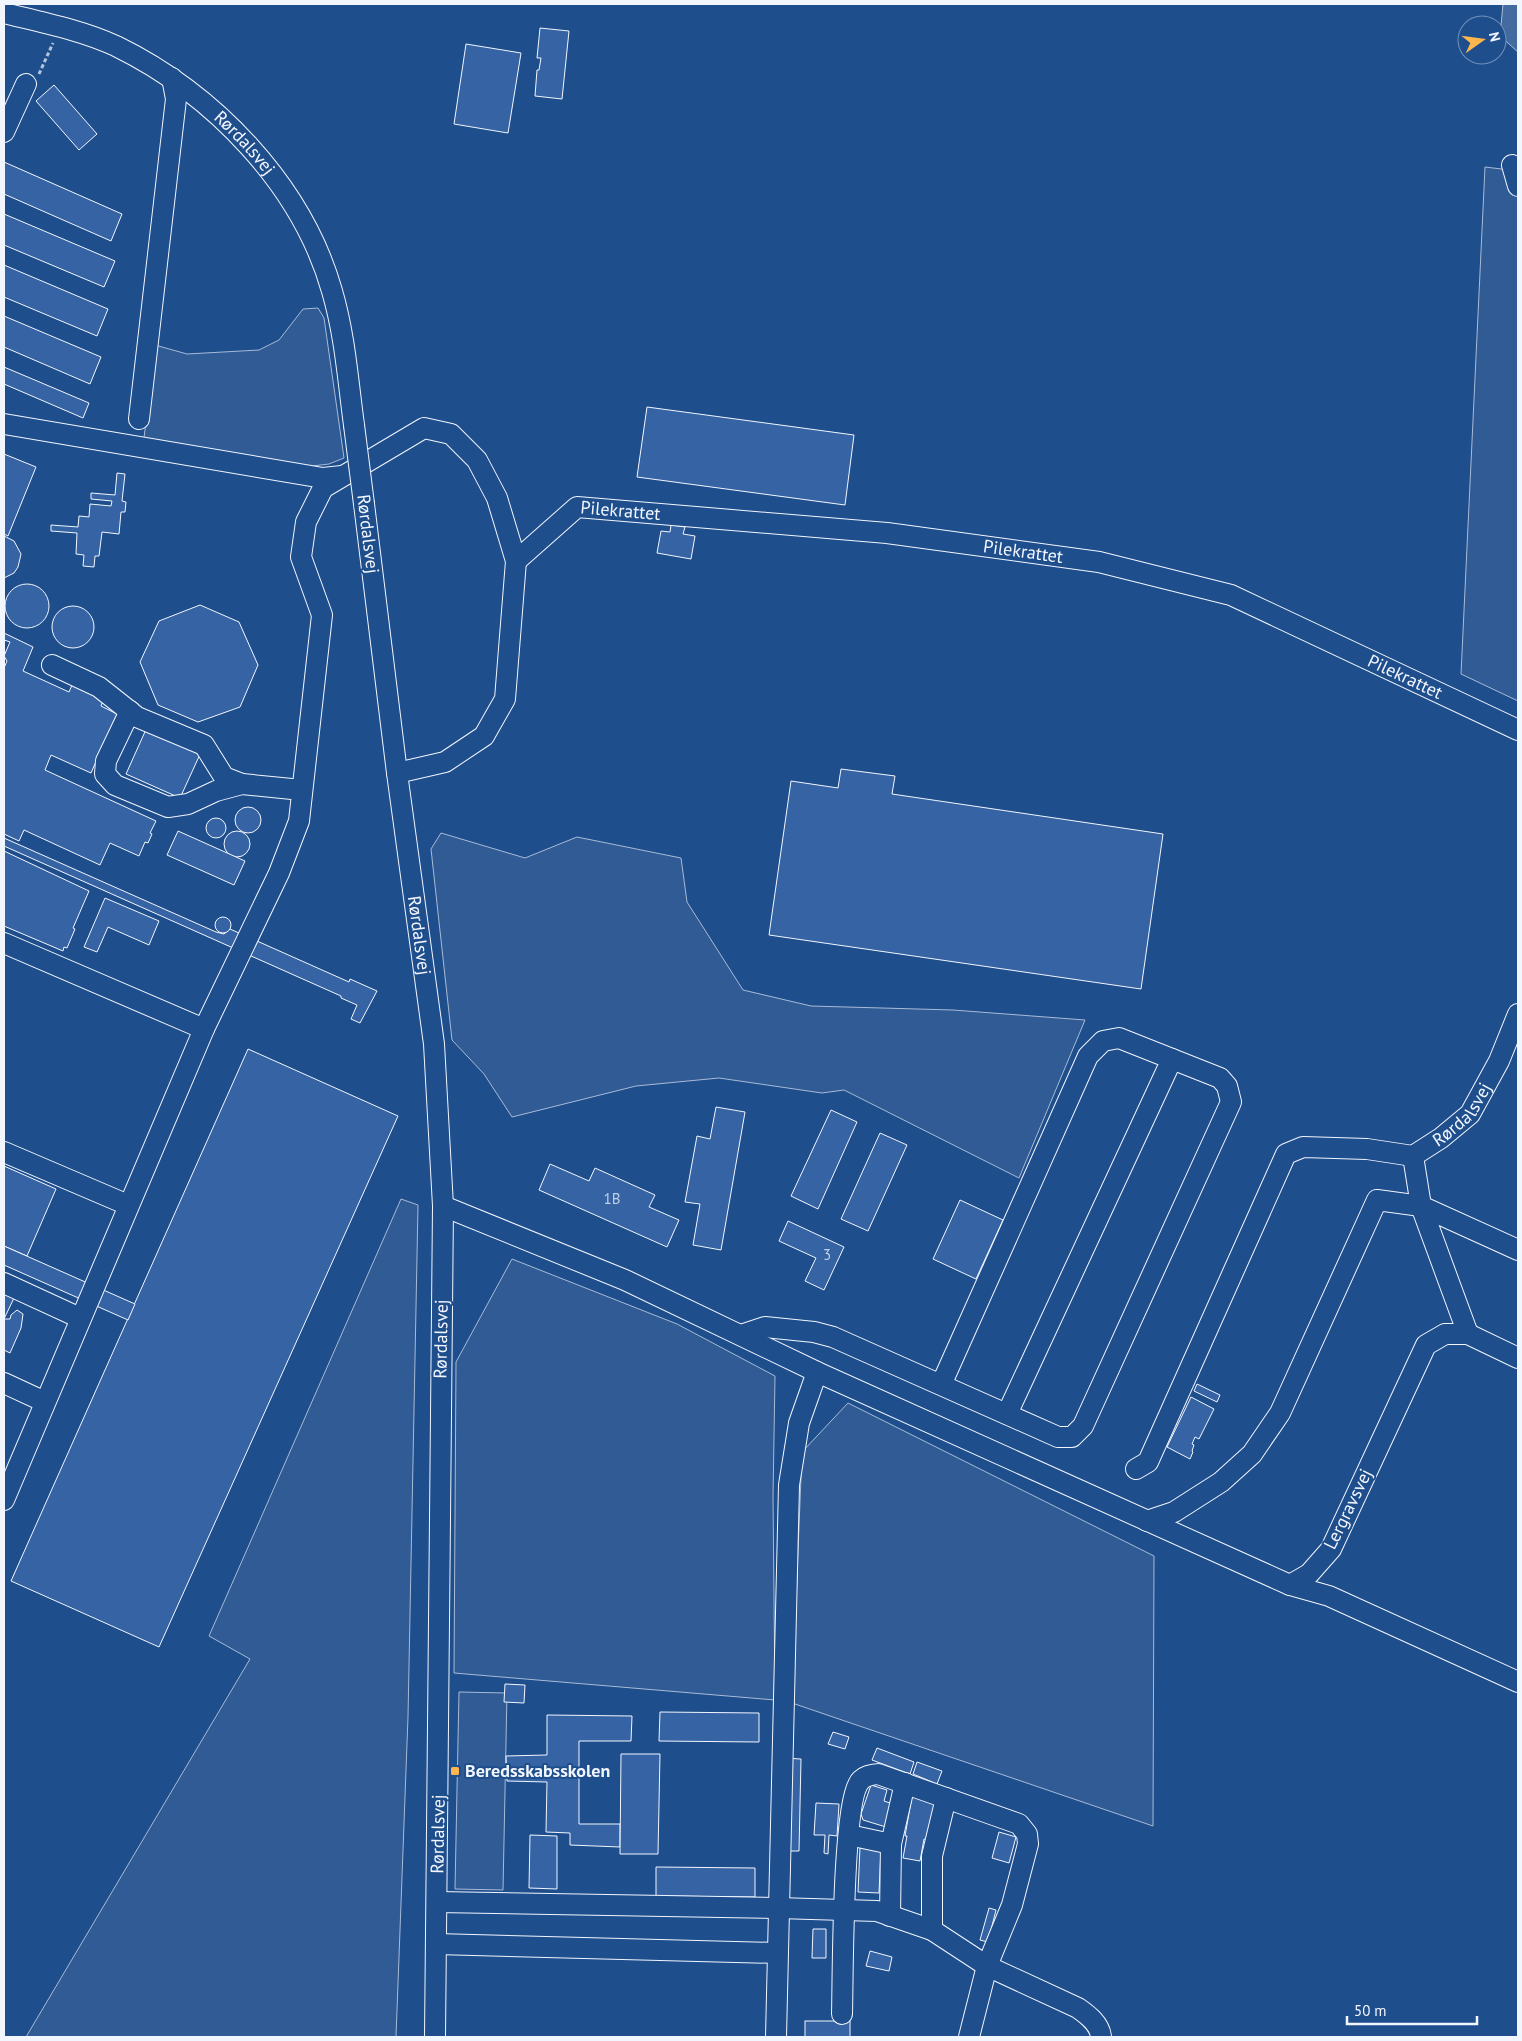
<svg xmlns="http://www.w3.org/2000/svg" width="1522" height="2041" font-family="'PT Sans',sans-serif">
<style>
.built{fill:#305b95;stroke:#a8bbd7}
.water{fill:#446ba0;stroke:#a8bbd7}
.building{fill:#3563a3;stroke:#f2f6ff}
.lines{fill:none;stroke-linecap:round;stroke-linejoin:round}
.minor-casing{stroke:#f2f6ff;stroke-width:22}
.path{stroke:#b3c4dc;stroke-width:3;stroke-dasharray:4 2.5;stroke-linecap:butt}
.minor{stroke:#1f4e8c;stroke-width:20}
.minor-bridge-casing{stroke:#f2f6ff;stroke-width:22;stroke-linecap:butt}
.minor-bridge{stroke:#1f4e8c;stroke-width:20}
.poi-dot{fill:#ffb74d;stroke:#1f4e8c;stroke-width:2}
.labels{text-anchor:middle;stroke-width:4;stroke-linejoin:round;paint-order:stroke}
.number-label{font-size:15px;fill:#c3d1e8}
.street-label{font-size:18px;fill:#f2f6ff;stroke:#1f4e8c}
.poi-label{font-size:18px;font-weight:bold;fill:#f2f6ff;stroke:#1f4e8c;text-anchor:start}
</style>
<rect width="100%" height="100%" fill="#1f4e8c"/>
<!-- built -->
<g class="built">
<polygon points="1485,167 1518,171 1518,701 1461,674"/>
<polygon points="318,308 324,318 344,458 329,464 304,467 144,438 155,345 187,354 259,350 279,340 303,309"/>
<polygon points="441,833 525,858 577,837 681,858 687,902 743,990 811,1006 953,1010 1085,1020 1019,1178 844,1090 822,1093 719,1078 636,1086 512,1117 484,1074 452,1040 431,849"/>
<polygon points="401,1199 418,1205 408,1717 396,2037 26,2037 250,1659 209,1636"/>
<polygon points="512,1259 677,1324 775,1376 773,1497 775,1700 454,1673 456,1362"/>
<polygon points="848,1403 1154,1556 1153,1826 792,1703 802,1452"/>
<polygon points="459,1692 507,1693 503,1890 455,1889"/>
</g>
<!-- water -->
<polygon class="water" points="1503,4 1518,4 1518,52 1500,36"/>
<!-- building -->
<g class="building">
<polygon points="540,28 569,31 562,99 535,96 537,70 539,70 541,58 537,58"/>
<polygon points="466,44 521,53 508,133 454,124"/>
<polygon points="54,85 97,134 79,150 36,101"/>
<polygon points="4,162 122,214 111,241 4,194"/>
<polygon points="4,214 115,261 104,287 4,245"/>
<polygon points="4,265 108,309 97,336 4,297"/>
<polygon points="4,316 101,357 90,384 4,347"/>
<polygon points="4,367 89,403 83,418 4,384"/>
<polygon points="647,407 854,435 845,505 637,477"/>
<polygon points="4,454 36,467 8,536 4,534"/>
<polygon points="117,473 125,474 122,501 126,502 125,512 121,512 119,534 102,532 99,556 95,556 94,567 83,566 84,555 76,554 77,533 51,531 51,525 78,527 79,516 89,517 90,504 111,506 112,501 91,499 91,493 115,495"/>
<polygon points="671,525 685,527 683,534 695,536 691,559 657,553 661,531 670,532"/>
<polygon points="4,536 14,541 21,554 18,567 14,573 4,578"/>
<circle cx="27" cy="606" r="22"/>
<polygon points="200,605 239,622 258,665 240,707 198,722 158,705 140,662 159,621"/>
<circle cx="73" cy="627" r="21"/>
<polygon points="4,633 33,647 23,671 69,692 72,685 104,698 101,706 117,714 91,773 51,755 45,770 156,821 150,833 152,834 148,843 145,842 139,856 110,843 100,865 24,830 19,841 4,834 4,668 7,661 4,656 10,642 4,640"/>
<polygon points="148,725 202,750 180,798 126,774"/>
<polygon points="841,769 895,776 892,794 1163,834 1141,989 769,935 791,781 838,788"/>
<circle cx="248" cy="820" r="13"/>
<circle cx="216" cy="828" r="10"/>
<circle cx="237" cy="844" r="13"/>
<polygon points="178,831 245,861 234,885 167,855"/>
<polygon points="4,838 216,932 224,934 230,929 349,982 350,979 377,991 360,1023 351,1019 357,1005 341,998 341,996 4,846"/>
<polygon points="4,851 89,891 73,928 75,929 67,948 64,947 63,951 4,926"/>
<polygon points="105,898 159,921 149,945 108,927 97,952 84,947"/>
<circle cx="223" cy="925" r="8"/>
<polygon points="248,1049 398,1116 159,1647 11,1581"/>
<polygon points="716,1107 745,1112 721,1250 693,1245 700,1204 685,1202 697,1136 710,1139"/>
<polygon points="831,1110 857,1122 818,1209 791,1196"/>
<polygon points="880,1133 907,1145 868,1231 841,1219"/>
<polygon points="550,1164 589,1181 595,1168 655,1195 649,1207 679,1220 667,1247 539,1190"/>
<polygon points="4,1166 56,1189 27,1256 4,1246"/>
<polygon points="960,1200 1003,1220 976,1279 933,1259"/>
<polygon points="788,1221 844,1247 824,1290 805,1281 816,1258 779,1241"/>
<polygon points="4,1246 135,1304 128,1320 4,1265"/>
<polygon points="4,1293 14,1298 4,1319 10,1319 11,1315 17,1310 23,1314 21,1328 10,1353 4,1350"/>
<polygon points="1197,1384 1220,1395 1217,1402 1194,1391"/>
<polygon points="1191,1397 1214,1409 1199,1439 1195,1437 1192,1444 1194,1445 1192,1451 1193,1452 1190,1459 1167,1447"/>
<polygon points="505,1684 525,1685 524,1703 504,1702"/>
<polygon points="660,1712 759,1713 759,1742 659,1741"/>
<polygon points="547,1715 632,1716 631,1741 579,1741 579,1824 620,1824 620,1847 570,1845 570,1833 546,1832 547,1782 507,1781 506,1756 547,1755"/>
<polygon points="833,1732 849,1737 845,1749 828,1744"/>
<polygon points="877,1748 914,1762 910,1774 872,1760"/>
<polygon points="621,1754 660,1754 658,1854 620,1854"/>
<polygon points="782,1758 801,1759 799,1851 783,1851"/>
<polygon points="917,1762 942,1771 937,1784 913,1774"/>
<polygon points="871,1785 887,1790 884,1801 893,1804 886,1827 863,1820 861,1814"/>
<polygon points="912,1796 935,1801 928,1840 924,1839 920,1861 903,1858 907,1836 905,1836"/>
<polygon points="816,1803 839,1804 837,1836 829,1835 828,1854 824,1853 825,1835 814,1835"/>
<polygon points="999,1832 1016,1837 1009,1863 992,1858"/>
<polygon points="530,1835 557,1836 557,1889 529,1888"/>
<polygon points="860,1847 881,1848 879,1893 858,1892"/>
<polygon points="656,1867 755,1868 755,1897 656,1896"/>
<polygon points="989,1908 996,1910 988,1942 980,1940"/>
<polygon points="813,1929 826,1929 826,1958 812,1958"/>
<polygon points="870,1951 892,1957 889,1971 866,1966"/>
<rect x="805" y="2021" width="45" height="16"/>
</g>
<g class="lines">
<!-- minor casing -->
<g class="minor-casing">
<g id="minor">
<path id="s1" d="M 4,13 C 41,22 81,30 116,46 C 214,94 302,185 332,291 C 345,335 348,381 354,425"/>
<polyline points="4,132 26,84"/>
<polyline points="1512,165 1518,186"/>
<polyline points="139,419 176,99 172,78"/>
<polyline points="4,424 323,478 342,476"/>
<path id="s2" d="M 364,504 L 397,773 L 434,1044 L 443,1206 L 435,2037"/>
<path id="s3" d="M 516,561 L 577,507 L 887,533 L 1099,562 L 1231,595 L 1518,730"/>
<polyline points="52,665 99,687 137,717 204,745 224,777 242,784 302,790"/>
<polyline points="130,711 106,761 105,774 115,785 168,807 188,804 216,791 242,784"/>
<polyline points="4,943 204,1029"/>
<polyline points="4,1152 128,1205"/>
<polyline points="443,1206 625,1280 817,1372 1290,1585"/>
<polyline points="4,1283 80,1318"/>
<polyline points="1468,1334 1421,1206 1518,1250"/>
<polyline points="741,1335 765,1327 814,1332 833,1337 1058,1437 1072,1437 1083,1426 1231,1102 1227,1086 1220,1078 1119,1038 1103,1041 1088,1056 941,1385"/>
<polyline points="1518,1358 1468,1334 1445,1334 1426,1345 1331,1549 1309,1574 1290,1585 1329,1596 1518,1682"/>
<polyline points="4,1383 45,1402"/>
<polyline points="1007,1414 1172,1059"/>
<polyline points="1136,1469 1148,1462 1286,1154 1303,1147 1367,1149 1413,1156"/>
<polyline points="4,1500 204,1029 279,873 299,821 322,615 301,557 306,522 323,488 424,428 451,434 477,460 497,498 516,561 505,699 484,736 445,762 397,773"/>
<path id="s4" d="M 1147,1521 L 1174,1512 L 1221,1482 L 1252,1454 L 1280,1413 L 1377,1200 L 1421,1206 L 1413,1156 L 1441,1138 L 1470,1114 L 1499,1061 L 1518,1014"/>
<polyline points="849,1835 891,1844"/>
<path d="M 437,1902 L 778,1908 L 877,1911 L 932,1930 L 987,1966 L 1078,2008 C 1088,2015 1100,2024 1101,2037"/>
<polyline points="890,1916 891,1844 905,1783"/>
<polyline points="932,1930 932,1856 946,1798"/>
<polyline points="436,1944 777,1953"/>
<path d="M 842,2014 C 843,1979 842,1798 861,1780 C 866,1775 872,1775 878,1774 L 1019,1824 L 1027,1834 L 1028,1844 L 1012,1905 L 987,1966 L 969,2037"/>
<polyline points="776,2037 789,1485 799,1423 817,1372"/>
</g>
</g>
<!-- path -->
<polyline class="path" points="39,74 53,43"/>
<!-- minor -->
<use href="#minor" class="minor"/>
<!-- minor-bridge casing -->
<g class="minor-bridge-casing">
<polyline id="minor-bridge" points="354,425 364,504"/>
</g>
<!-- minor-bridge -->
<use href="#minor-bridge" class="minor-bridge"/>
</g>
<!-- markers -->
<rect class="poi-dot" x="450" y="1766" width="10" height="10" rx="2.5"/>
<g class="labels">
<!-- number labels -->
<g class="number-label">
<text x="612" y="1204">1B</text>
<text x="827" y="1260">3</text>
</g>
<!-- street labels -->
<g class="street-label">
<text dy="6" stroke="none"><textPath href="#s1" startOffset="279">Rørdalsvej</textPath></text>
<text dy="6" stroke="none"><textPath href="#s3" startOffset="125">Pilekrattet</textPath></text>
<text transform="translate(368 534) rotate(83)" y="6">Rørdalsvej</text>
<text dy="6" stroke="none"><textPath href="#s3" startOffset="530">Pilekrattet</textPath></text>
<text dy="6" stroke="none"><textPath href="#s3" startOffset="935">Pilekrattet</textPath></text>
<text dy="6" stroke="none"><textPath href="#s2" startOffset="435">Rørdalsvej</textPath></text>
<text dy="6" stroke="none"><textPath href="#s4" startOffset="570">Rørdalsvej</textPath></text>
<text transform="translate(441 1339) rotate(-89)" y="6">Rørdalsvej</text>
<text transform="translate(1348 1509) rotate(-64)" y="6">Lergravsvej</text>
<text transform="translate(438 1834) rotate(-89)" y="6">Rørdalsvej</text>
</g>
<!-- poi labels -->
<g class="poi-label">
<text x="465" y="1777">Beredsskabsskolen</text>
</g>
</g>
<!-- border -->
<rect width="1522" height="2041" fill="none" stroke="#f2f6ff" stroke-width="10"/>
<!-- north arrow -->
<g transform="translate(1482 40) rotate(76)"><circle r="24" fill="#1f4e8c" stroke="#7391ba"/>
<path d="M0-4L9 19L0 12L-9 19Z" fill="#ffb74d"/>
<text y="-8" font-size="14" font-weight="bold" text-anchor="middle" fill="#f2f6ff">N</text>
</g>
<!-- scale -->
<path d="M1347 2016v8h130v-8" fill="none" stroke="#f2f6ff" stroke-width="2.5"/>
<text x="1354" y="2016" font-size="15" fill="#f2f6ff" stroke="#1f4e8c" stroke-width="4" paint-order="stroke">50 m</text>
</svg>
